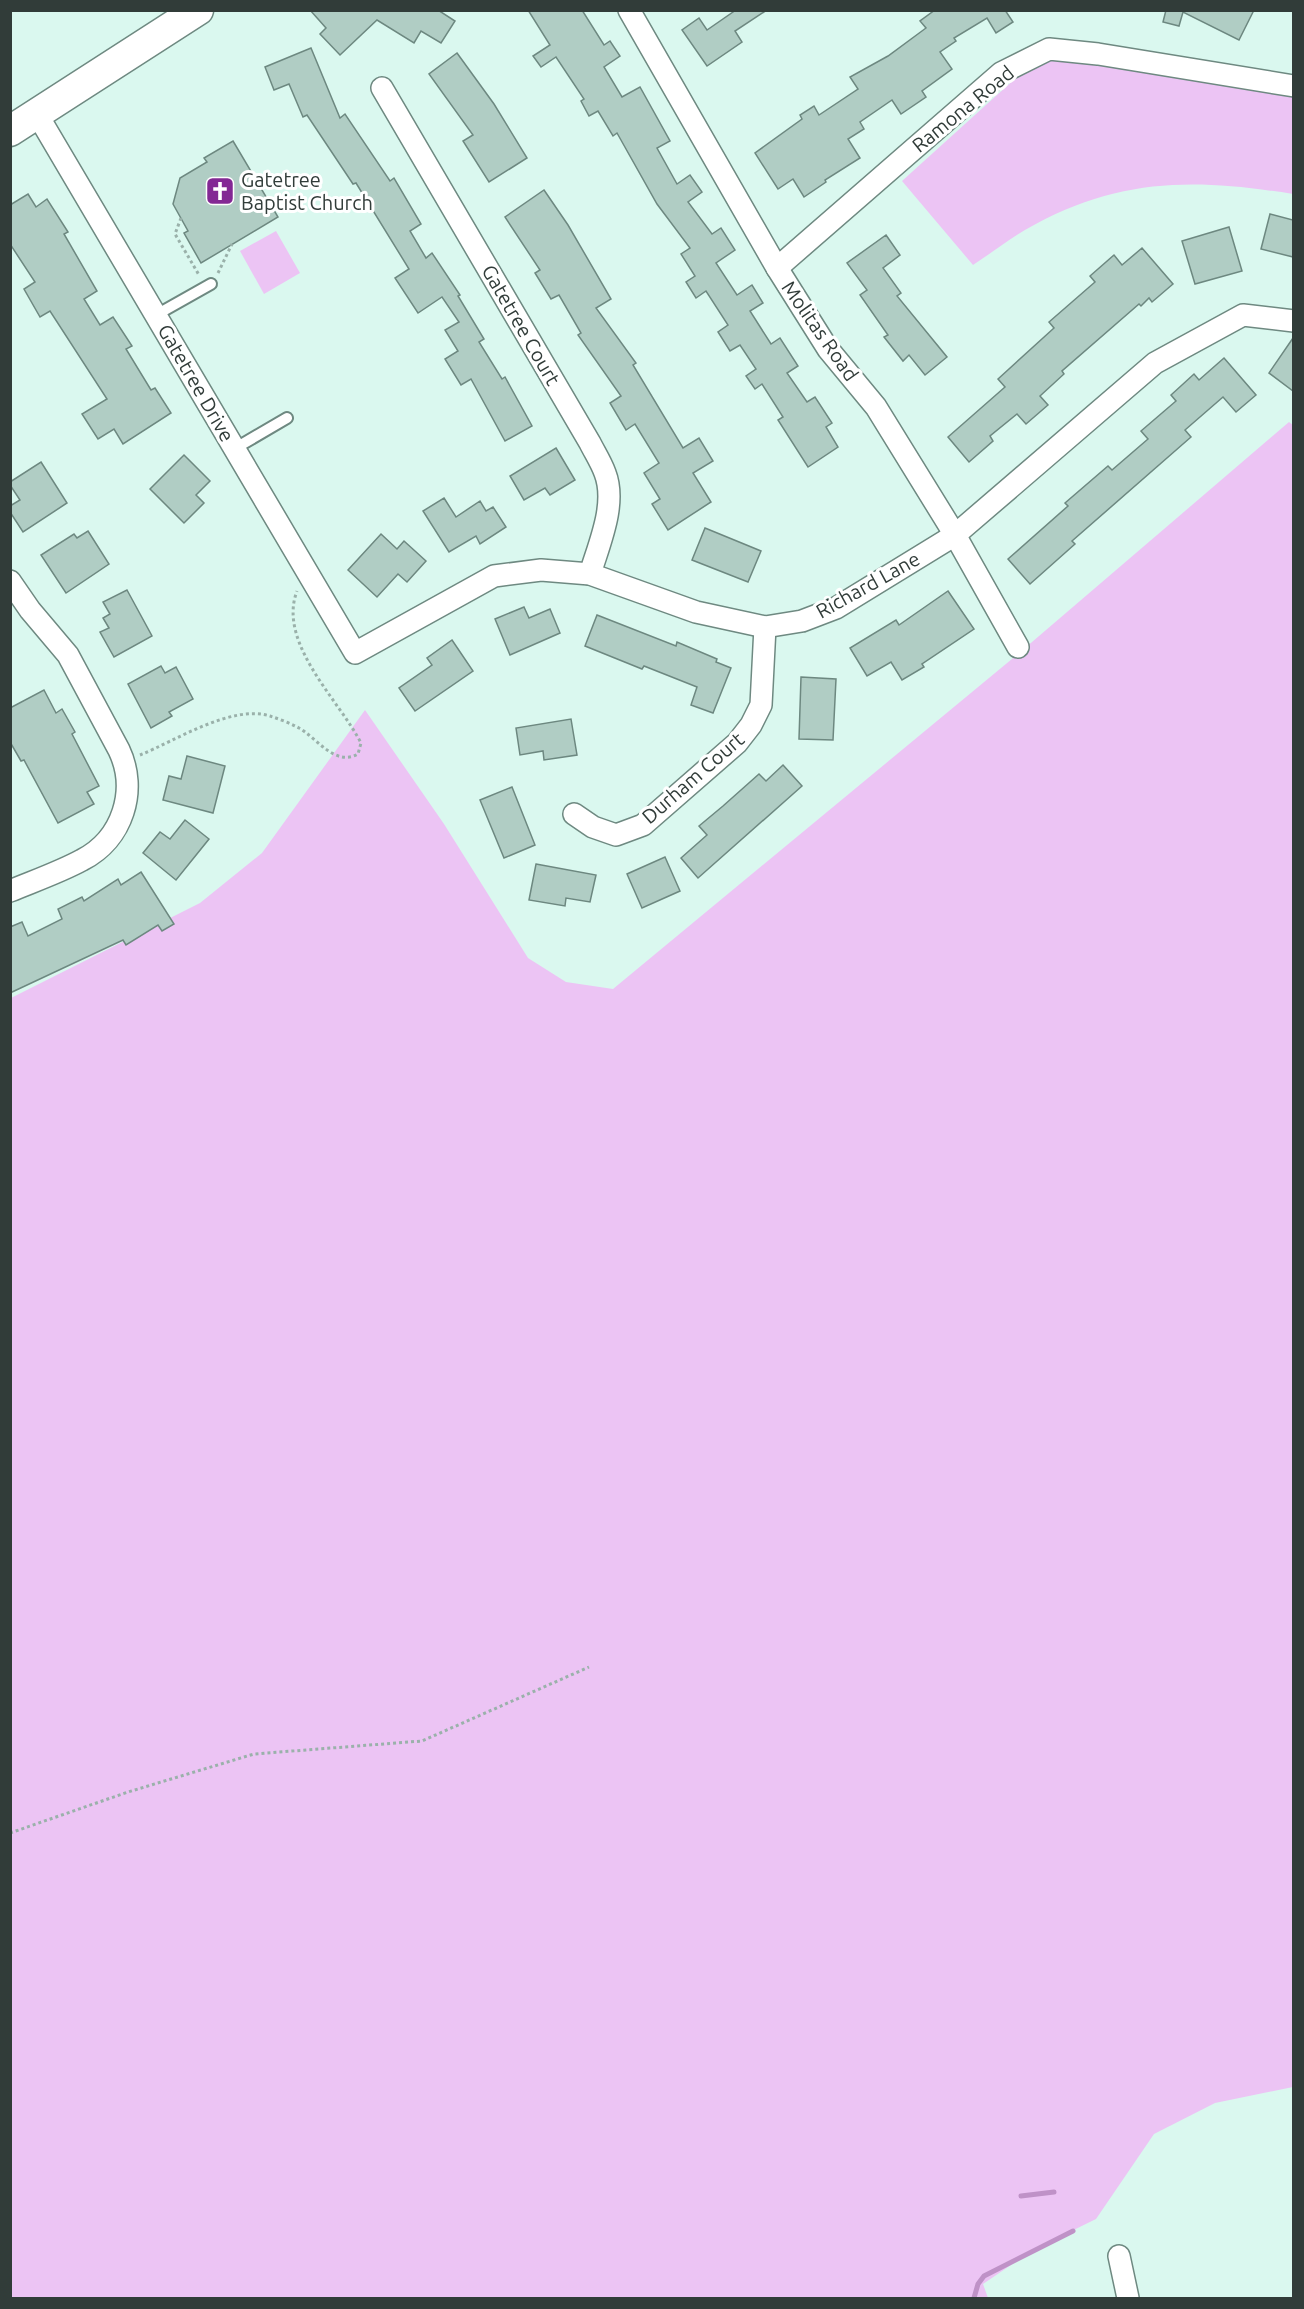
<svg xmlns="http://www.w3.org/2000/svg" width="1304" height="2309" font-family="Ubuntu,sans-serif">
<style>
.green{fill:#ecc4f4}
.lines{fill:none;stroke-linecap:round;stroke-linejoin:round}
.stream{stroke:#bf92c7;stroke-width:5}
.building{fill:#b0cdc4;stroke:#6d8880;stroke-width:1.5}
.lane-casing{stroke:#6e8981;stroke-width:14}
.street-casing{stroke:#6e8981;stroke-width:24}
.secondary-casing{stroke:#6e8981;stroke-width:33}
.path{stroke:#9ab1aa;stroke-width:3;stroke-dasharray:3 3;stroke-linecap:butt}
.lane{stroke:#fff;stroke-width:10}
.street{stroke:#fff;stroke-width:21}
.secondary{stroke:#fff;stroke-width:30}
.labels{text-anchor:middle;stroke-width:6;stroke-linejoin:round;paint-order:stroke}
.street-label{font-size:20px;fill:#313c39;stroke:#fff}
.poi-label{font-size:20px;fill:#313c39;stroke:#fff;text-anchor:start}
</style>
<rect width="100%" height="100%" fill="#daf8ef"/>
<!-- green -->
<g class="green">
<path d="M 1078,57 L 1293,96 L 1293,194 C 1197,179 1123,177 1034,225 C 1013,236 993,252 973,265 L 902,181 L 1018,76 L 1053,59 Z"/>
<polygon points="276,231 300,273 264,294 240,251"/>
<polygon points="1289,422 1294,426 1293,2087 1215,2103 1154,2134 1096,2219 1033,2250 983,2284 988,2298 11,2298 11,998 200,903 262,853 365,710 444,824 528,958 566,982 613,989 1018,654"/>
</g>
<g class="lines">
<!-- stream -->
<g class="stream">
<polyline points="1021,2196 1054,2192"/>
<polyline points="974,2298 978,2284 984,2276 1073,2231"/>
</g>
</g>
<!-- building -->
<g class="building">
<polygon points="310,10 438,10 455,21 441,43 421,31 414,43 377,20 340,55 320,34 326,28"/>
<polygon points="528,10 582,10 604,45 610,41 620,56 604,67 622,97 640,87 670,141 657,148 677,184 690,175 702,192 688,202 712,234 721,228 735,250 716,263 737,295 752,285 763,303 750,311 771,344 780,338 798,366 787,373 807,402 815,397 832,423 826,427 838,447 808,467 778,420 783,417 762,384 755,389 746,376 756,369 740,345 730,351 718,332 728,325 706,291 696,298 686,282 695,276 681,254 690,248 657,204 617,133 613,136 598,111 589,116 581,101 584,99 556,57 541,67 533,56 550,45"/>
<polygon points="736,10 767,10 735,31 742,42 707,66 682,30 699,18 707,30"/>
<polygon points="935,10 1005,10 1013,22 996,33 987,18 954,38 956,41 940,52 952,69 922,91 926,97 901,114 892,100 860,122 864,129 848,139 860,158 825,180 826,182 804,197 793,179 778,189 755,153 802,119 800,115 814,106 819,115 858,89 850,77 888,56 926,28 920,21"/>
<polygon points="1166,10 1254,10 1239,40 1183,12 1179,26 1163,22"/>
<polygon points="311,48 340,118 345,114 390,181 394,178 421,224 410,231 426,258 432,253 460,295 458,296 484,339 479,342 502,379 505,377 532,426 505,441 471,379 461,385 445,359 458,351 445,330 459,322 442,297 418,313 395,278 409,269 356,183 353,184 307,115 303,117 289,84 274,90 265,67"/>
<polygon points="457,53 494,104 527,158 489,182 463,141 473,135 429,74"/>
<polygon points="233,141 278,217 201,263 184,233 188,231 173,204 180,178 207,162 204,158"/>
<polygon points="544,190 568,225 611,299 596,308 636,363 633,365 683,448 699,438 713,461 693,473 711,502 668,530 652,504 660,499 644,473 659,463 635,424 626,430 610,403 621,396 578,335 581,333 559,295 551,299 535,273 540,270 505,217"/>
<polygon points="28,194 36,207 47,199 68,232 64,234 97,291 84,299 100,325 113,317 132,346 126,349 151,390 155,388 171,413 123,444 114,429 98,439 82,414 107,399 50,311 40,317 24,289 35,282 10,244 10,205"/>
<polygon points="1270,214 1293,220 1293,257 1261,249"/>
<polygon points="1229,227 1242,271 1195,284 1182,241"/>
<polygon points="886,235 900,255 883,268 901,293 897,296 947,357 925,375 909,355 903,361 884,337 888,335 860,295 867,290 847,263"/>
<polygon points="1142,248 1173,284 1152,302 1149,298 1141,306 1139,304 1062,371 1064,374 1040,396 1048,405 1026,424 1017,414 990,436 993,441 969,462 948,437 1005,387 998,379 1054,328 1049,322 1095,282 1090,276 1114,255 1122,265"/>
<polygon points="1293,338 1293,391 1269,373"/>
<polygon points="1224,358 1256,395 1236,412 1223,397 1185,430 1191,437 1072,541 1075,544 1030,584 1008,559 1068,506 1065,503 1108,466 1112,470 1148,439 1141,431 1176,401 1171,395 1194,374 1199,380"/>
<polygon points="556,448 575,480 550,495 545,488 524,500 510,476"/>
<polygon points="184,455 210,481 196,495 204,503 184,523 150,489"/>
<polygon points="41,462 67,503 23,532 10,512 10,506 20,500 10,485 10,482"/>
<polygon points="444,498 456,517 480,501 486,511 493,507 506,527 480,544 476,536 449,552 423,511"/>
<polygon points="705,528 761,551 748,582 692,560"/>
<polygon points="88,531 109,564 66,593 41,555 74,534 77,538"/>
<polygon points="381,534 397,549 404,541 426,561 407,582 398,574 377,597 348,570"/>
<polygon points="127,590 152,636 114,657 100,632 109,628 103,618 110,614 103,602"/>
<polygon points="948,591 974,629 922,664 924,667 902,680 891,662 867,676 850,648 896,620 899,625"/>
<polygon points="524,607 529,618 550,609 560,633 510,655 495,619"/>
<polygon points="597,615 676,646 677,642 717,659 716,662 731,668 713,713 691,705 697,687 644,666 642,669 585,646"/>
<polygon points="452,640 473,671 415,711 399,688 432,665 427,658"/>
<polygon points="161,666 165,673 176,667 193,699 169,712 172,716 151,728 128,684"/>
<polygon points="801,677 836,679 833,740 799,739"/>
<polygon points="44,690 56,713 62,709 75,732 72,734 99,786 87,792 94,804 58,823 24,760 21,761 10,742 10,708"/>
<polygon points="571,719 577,755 544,760 543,751 520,755 516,728"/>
<polygon points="187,756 225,766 213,813 163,800 169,776 181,779"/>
<polygon points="783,765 802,786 698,878 681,858 707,835 699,826 723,806 759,774 766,781"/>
<polygon points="512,787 535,845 504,858 480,800"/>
<polygon points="185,820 209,839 176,880 143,853 160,832 170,839"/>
<polygon points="665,857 680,891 642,908 627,874"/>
<polygon points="536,864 596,875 590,902 566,898 565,906 529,900"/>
<polygon points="141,872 174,924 162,931 158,925 126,945 123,940 10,993 10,927 22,922 28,936 62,919 58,909 82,897 84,901 118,879 121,885"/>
</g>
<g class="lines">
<!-- lane casing -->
<g class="lane-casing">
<g id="lane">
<polyline points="156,315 211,284"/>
<polyline points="234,449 287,418"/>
</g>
</g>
<!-- street casing -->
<g class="street-casing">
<g id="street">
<polyline points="629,10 777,268 828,349 876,407 955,535 1018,647"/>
<path d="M 382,88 L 590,443 C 595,453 601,462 605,473 C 617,504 599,544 590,574"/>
<polyline points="37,114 355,653 494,576 541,570 590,574 696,612 765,627 802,621 836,608 955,535 1155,363 1243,315 1294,321"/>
<polyline points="777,268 1001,73 1049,49 1098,54 1294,86"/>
<path d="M 10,581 L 30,610 L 68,655 L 119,750 C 138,790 123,839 82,860 C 60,872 34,881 10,891"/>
<polyline points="574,814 593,827 616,835 643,825 737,743 751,725 761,705 765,627"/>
<polyline points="1119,2256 1128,2298"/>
</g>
</g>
<!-- secondary casing -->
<g class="secondary-casing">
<polyline id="secondary" points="10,131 198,10"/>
</g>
<!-- path -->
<g class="path">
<polyline points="181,218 175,234 199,275"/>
<polyline points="218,273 232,244"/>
<path d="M 140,755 C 175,741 232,704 270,716 C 279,719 290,723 299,728 C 317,738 335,767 358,754 L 361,743 C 339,700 277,643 297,591"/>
<polyline points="10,1833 128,1792 254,1754 422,1741 589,1667"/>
</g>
<!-- lane -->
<use href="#lane" class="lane"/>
<!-- street -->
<use href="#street" class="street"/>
<!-- secondary -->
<use href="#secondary" class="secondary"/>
</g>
<!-- icons -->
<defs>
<g id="church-square" transform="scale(1.5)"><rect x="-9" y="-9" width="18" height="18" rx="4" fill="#832894" stroke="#fff"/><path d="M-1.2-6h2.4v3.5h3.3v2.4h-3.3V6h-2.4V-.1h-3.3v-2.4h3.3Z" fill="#fff"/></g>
</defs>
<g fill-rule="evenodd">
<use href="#church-square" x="220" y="191"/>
</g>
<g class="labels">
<!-- street labels -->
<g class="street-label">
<text transform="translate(963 109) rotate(-39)" y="7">Ramona Road</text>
<text transform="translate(521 325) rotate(60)" y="7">Gatetree Court</text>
<text transform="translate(820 331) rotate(55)" y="7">Molitas Road</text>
<text transform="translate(196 383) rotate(60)" y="7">Gatetree Drive</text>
<text transform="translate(868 585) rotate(-29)" y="7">Richard Lane</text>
<text transform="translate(693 778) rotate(-41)" y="7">Durham Court</text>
</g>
<!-- poi labels -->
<g class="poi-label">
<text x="241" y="187">Gatetree<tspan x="241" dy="23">Baptist Church</tspan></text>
</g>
</g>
<!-- border -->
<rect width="1304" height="2309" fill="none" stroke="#313c39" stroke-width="24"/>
</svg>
